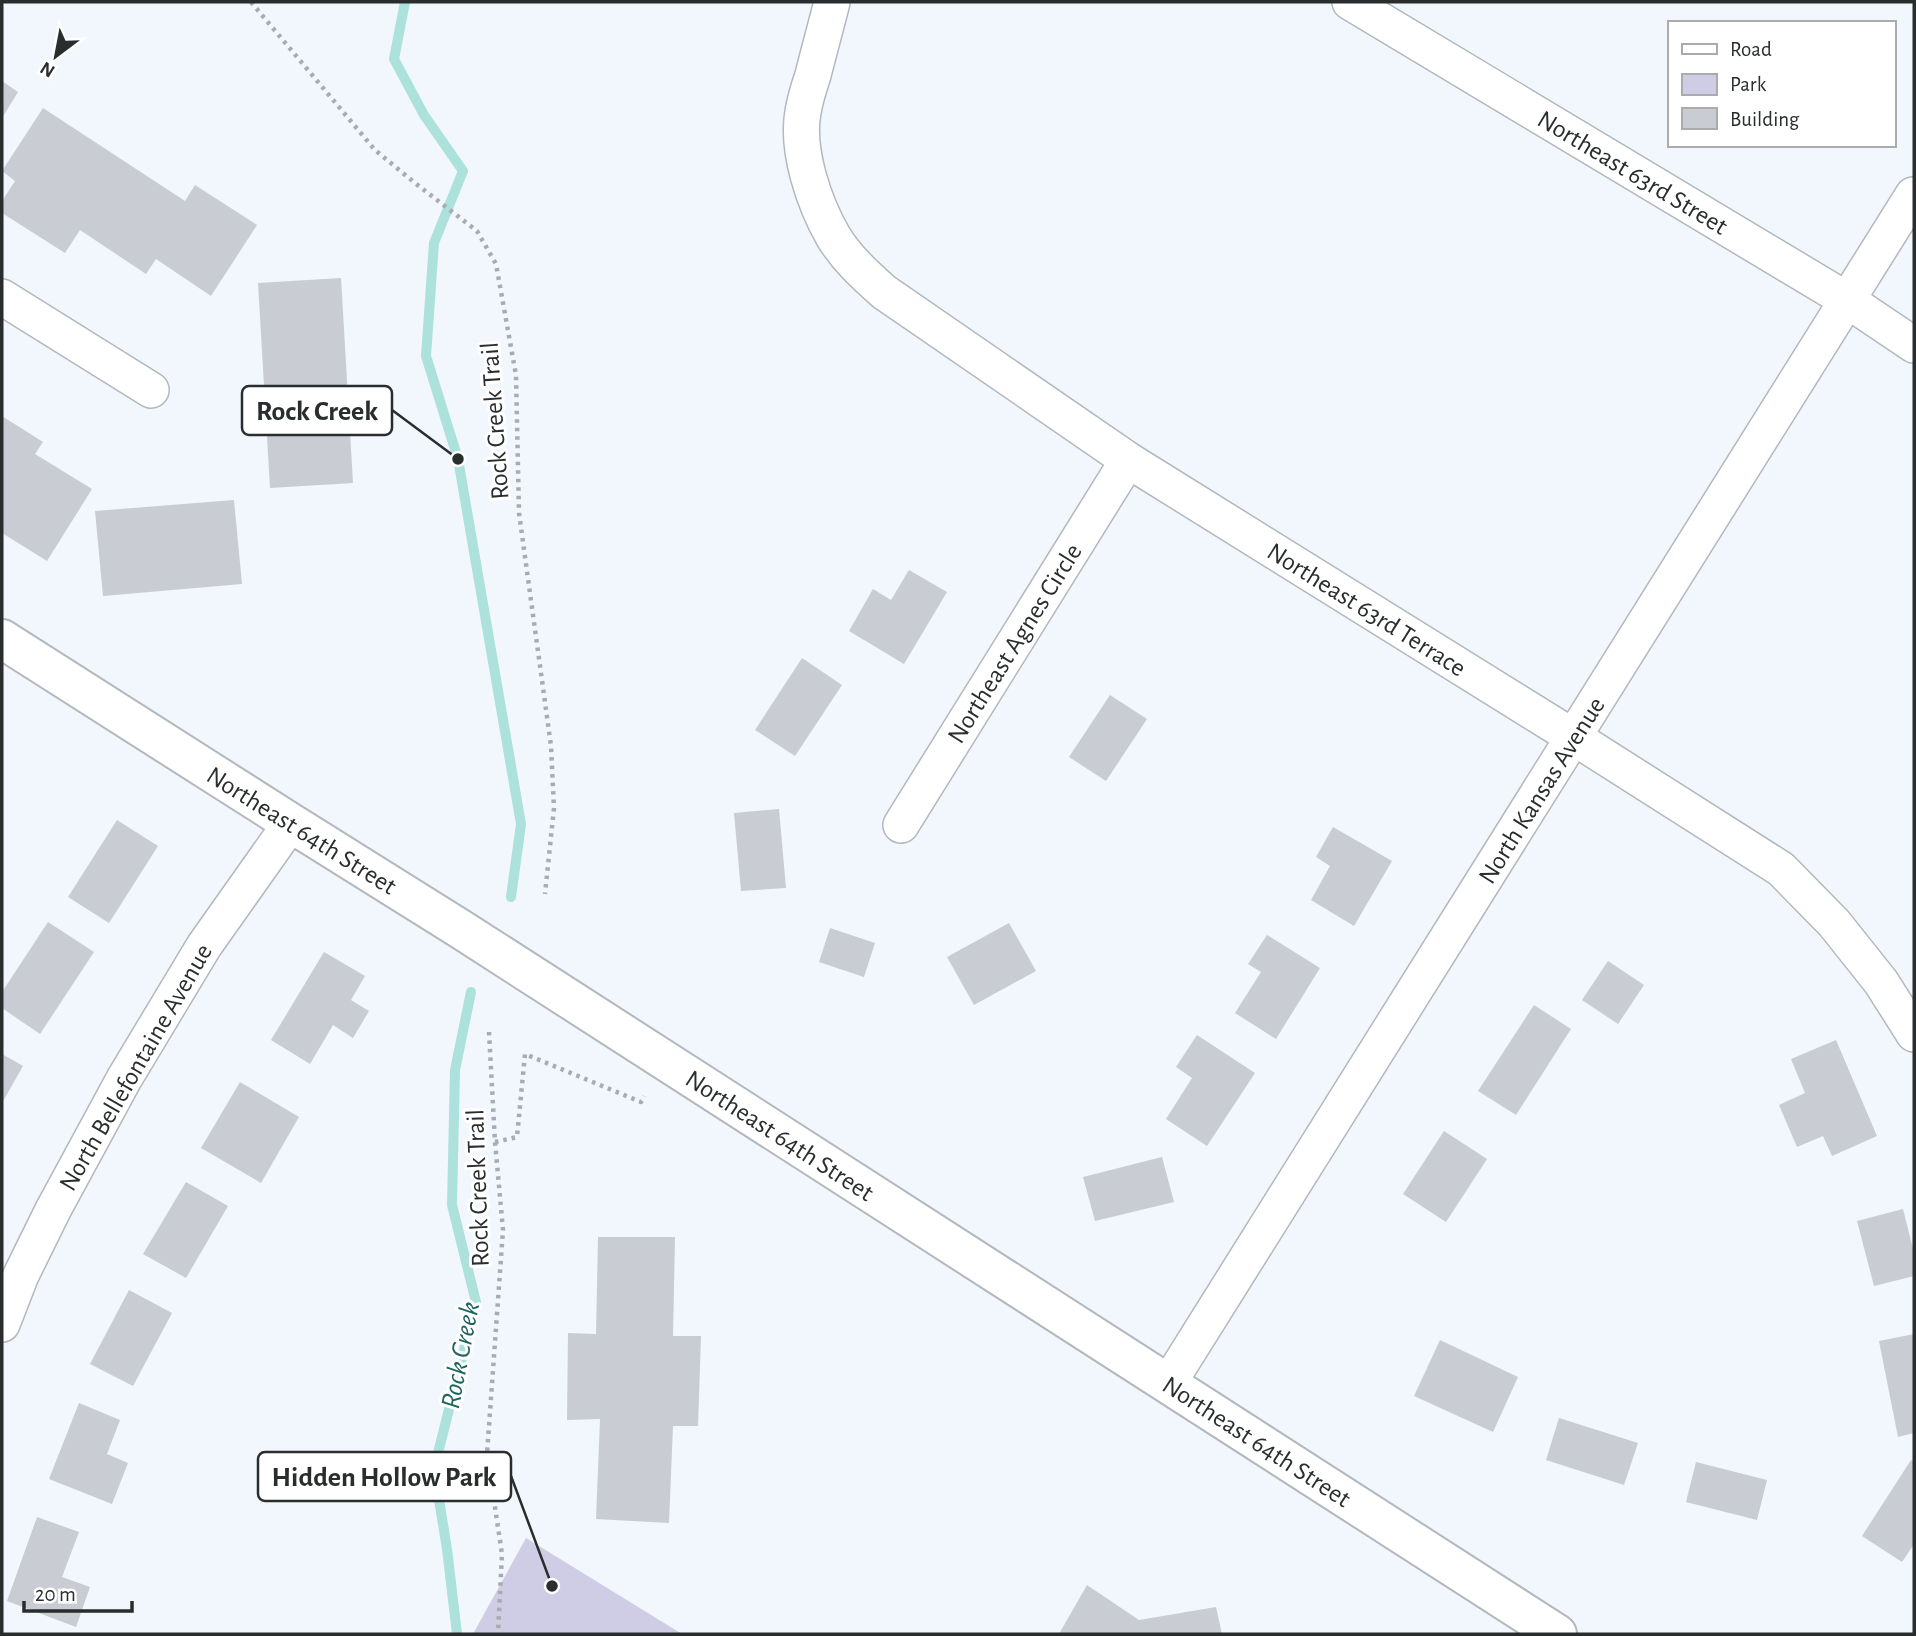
<svg xmlns="http://www.w3.org/2000/svg" width="1916" height="1636" font-family="'Alegreya Sans',sans-serif">
<style>
.green{fill:#cfcce5}
.lines{fill:none;stroke-linecap:round;stroke-linejoin:round}
.stream{stroke:#ace1dc;stroke-width:10}
.building{fill:#c9ccd3}
.street-casing{stroke:#b2b8bd;stroke-width:38}
.secondary-casing{stroke:#b2b8bd;stroke-width:42}
.path{stroke:#a7acb0;stroke-width:4.5;stroke-dasharray:3.5 5;stroke-linecap:butt}
.street{stroke:#fff;stroke-width:35}
.secondary{stroke:#fff;stroke-width:38}
.labels{text-anchor:middle;stroke-width:6;stroke-linejoin:round;paint-order:stroke}
.street-label{font-size:26px;fill:#2a2d2e;stroke:#fff}
.water-label{font-size:28px;font-style:italic;fill:#1e645f;stroke:#fff}
.leader{fill:none;stroke:#2a2d2e;stroke-width:2.5}
.callout-dot{fill:#2a2d2e;stroke:#fff;stroke-width:2.5}
.callout{fill:#fff;stroke:#2a2d2e;stroke-width:2.5}
.callout-label{font-size:28px;text-anchor:middle;font-weight:bold;fill:#2a2d2e}
</style>
<rect width="100%" height="100%" fill="#f1f7fc"/>
<!-- green -->
<polygon class="green" points="526,1538 682,1634 473,1634"/>
<g class="lines">
<!-- stream -->
<g class="stream">
<polyline points="405,2 394,59 424,115 463,171 434,243 426,356 458,459 521,824 511,897"/>
<polyline points="457,1634 447,1549 434,1469 476,1302 452,1205 455,1070 471,992"/>
</g>
</g>
<!-- building -->
<g class="building">
<polygon points="2,81 18,92 2,118"/>
<polygon points="43,108 185,201 195,185 257,225 211,296 156,259 146,274 80,230 65,253 2,213 2,201 15,181 2,171"/>
<polygon points="341,278 353,483 270,488 258,283"/>
<polygon points="2,416 43,442 35,454 92,489 47,561 2,533"/>
<polygon points="234,500 242,584 103,596 95,511"/>
<polygon points="909,570 947,592 904,664 849,631 873,589 891,600"/>
<polygon points="802,658 842,685 795,756 755,730"/>
<polygon points="1110,695 1147,719 1106,781 1069,757"/>
<polygon points="779,809 786,888 741,891 734,813"/>
<polygon points="117,820 158,846 109,923 68,897"/>
<polygon points="1333,827 1392,861 1354,926 1311,900 1330,866 1316,857"/>
<polygon points="48,922 94,952 40,1034 2,1008 2,992"/>
<polygon points="1009,923 1036,971 974,1005 947,957"/>
<polygon points="830,928 875,943 864,977 819,962"/>
<polygon points="1267,935 1320,968 1276,1039 1235,1013 1261,972 1248,964"/>
<polygon points="324,952 365,976 351,1000 369,1011 353,1038 333,1025 310,1064 271,1040"/>
<polygon points="1608,961 1644,985 1618,1024 1582,1000"/>
<polygon points="1534,1005 1571,1029 1516,1115 1478,1091"/>
<polygon points="1197,1035 1255,1073 1207,1146 1166,1119 1192,1078 1176,1067"/>
<polygon points="1836,1040 1877,1136 1832,1156 1823,1136 1797,1147 1779,1105 1805,1093 1791,1059"/>
<polygon points="2,1054 23,1066 2,1103"/>
<polygon points="240,1082 299,1117 261,1183 201,1148"/>
<polygon points="1444,1131 1487,1159 1446,1222 1403,1194"/>
<polygon points="1162,1157 1174,1202 1095,1221 1083,1177"/>
<polygon points="186,1182 228,1206 186,1278 143,1254"/>
<polygon points="1903,1209 1914,1253 1914,1276 1874,1286 1857,1221"/>
<polygon points="598,1237 675,1237 673,1336 701,1336 698,1426 673,1426 669,1523 596,1519 600,1419 567,1420 568,1333 596,1334"/>
<polygon points="129,1290 172,1313 133,1386 90,1364"/>
<polygon points="1914,1334 1914,1433 1898,1437 1879,1341"/>
<polygon points="1440,1340 1518,1377 1493,1432 1414,1396"/>
<polygon points="79,1403 120,1420 107,1454 128,1463 112,1504 49,1479"/>
<polygon points="1559,1418 1638,1443 1624,1485 1546,1460"/>
<polygon points="1911,1460 1914,1462 1914,1544 1902,1562 1862,1536"/>
<polygon points="1696,1462 1767,1480 1757,1520 1686,1502"/>
<polygon points="37,1517 79,1532 62,1577 90,1587 76,1627 7,1601"/>
<polygon points="1087,1585 1139,1620 1216,1607 1222,1634 1059,1634"/>
</g>
<g class="lines">
<!-- street casing -->
<g class="street-casing">
<g id="street">
<path d="M 832,2 C 826,26 819,51 813,75 C 809,87 805,99 803,112 C 796,150 814,203 833,236 C 846,258 865,275 884,292 L 1128,460 L 1575,738 L 1781,869 L 1834,923 L 1881,982 L 1914,1034"/>
<polyline points="1350,2 1847,300 1914,345"/>
<polyline points="2,297 151,390"/>
<polyline points="901,825 1128,460"/>
<polyline points="2,1324 21,1275 53,1210 124,1079 204,946 291,823"/>
<polyline points="1168,1384 1913,195"/>
</g>
</g>
<!-- secondary casing -->
<g class="secondary-casing">
<polyline id="secondary" points="2,639 291,823 462,930 1557,1634"/>
</g>
<!-- path -->
<g class="path">
<polyline points="251,2 375,150 415,183 477,231 496,264 516,375 519,513 551,746 554,808 545,894"/>
<polyline points="489,1032 495,1142 503,1230 487,1454 502,1554 498,1634"/>
<polyline points="495,1142 517,1137 525,1054 641,1102 644,1096"/>
</g>
<!-- street -->
<use href="#street" class="street"/>
<!-- secondary -->
<use href="#secondary" class="secondary"/>
</g>
<g class="labels">
<!-- street labels -->
<g class="street-label">
<text transform="translate(1633 172) rotate(31)" y="9">Northeast 63rd Street</text>
<text transform="translate(494 421) rotate(-94)" y="9">Rock Creek Trail</text>
<text transform="translate(1367 609) rotate(32)" y="9">Northeast 63rd Terrace</text>
<text transform="translate(1014 643) rotate(-58)" y="9">Northeast Agnes Circle</text>
<text transform="translate(1541 790) rotate(-58)" y="9">North Kansas Avenue</text>
<text transform="translate(302 830) rotate(32)" y="9">Northeast 64th Street</text>
<text transform="translate(135 1067) rotate(-60)" y="9">North Bellefontaine Avenue</text>
<text transform="translate(780 1135) rotate(33)" y="9">Northeast 64th Street</text>
<text transform="translate(477 1188) rotate(-92)" y="9">Rock Creek Trail</text>
<text transform="translate(1257 1441) rotate(33)" y="9">Northeast 64th Street</text>
</g>
<!-- water labels -->
<g class="water-label">
<text transform="translate(459 1355) rotate(-79)" y="10">Rock Creek</text>
</g>
</g>
<!-- callouts -->
<path class="leader" d="M458 459L392 410M552 1586L511 1476"/>
<g class="callout-dot">
<circle cx="458" cy="459" r="7"/>
<circle cx="552" cy="1586" r="7"/>
</g>
<g class="callout">
<rect x="242" y="386" width="150" height="49" rx="7"/>
<rect x="258" y="1452" width="253" height="49" rx="7"/>
</g>
<g class="callout-label">
<text x="317" y="420">Rock Creek</text>
<text x="384" y="1486">Hidden Hollow Park</text>
</g>
<!-- border -->
<rect width="1916" height="1636" fill="none" stroke="#2a2d2e" stroke-width="7"/>
<!-- legend -->
<rect x="1668" y="21" width="228" height="126" fill="#ffffff" stroke="#aaabab" stroke-width="2"/>
<rect x="1682" y="44" width="35" height="10" fill="#ffffff" stroke="#aaabab" stroke-width="2"/>
<text x="1730" y="56" font-size="21" fill="#2a2d2e">Road</text>
<rect x="1682" y="74" width="35" height="21" fill="#cfcce5" stroke="#aaabab" stroke-width="2"/>
<text x="1730" y="91" font-size="21" fill="#2a2d2e">Park</text>
<rect x="1682" y="108" width="35" height="21" fill="#c9ccd3" stroke="#aaabab" stroke-width="2"/>
<text x="1730" y="126" font-size="21" fill="#2a2d2e">Building</text>
<!-- north arrow -->
<g transform="translate(56 56) rotate(212)" stroke="#ffffff" stroke-width="5" paint-order="stroke">
<path d="M0-5L12 26L0 18L-12 26Z" fill="#2a2d2e"/>
<text y="-10" font-size="19" font-weight="bold" text-anchor="middle" fill="#2a2d2e">N</text>
</g>
<!-- scale -->
<path d="M24 1601v10h108v-10" fill="none" stroke="#2a2d2e" stroke-width="3.5"/>
<text x="35" y="1601" font-size="21" fill="#2a2d2e" stroke="#ffffff" stroke-width="5" paint-order="stroke">20 m</text>
</svg>
